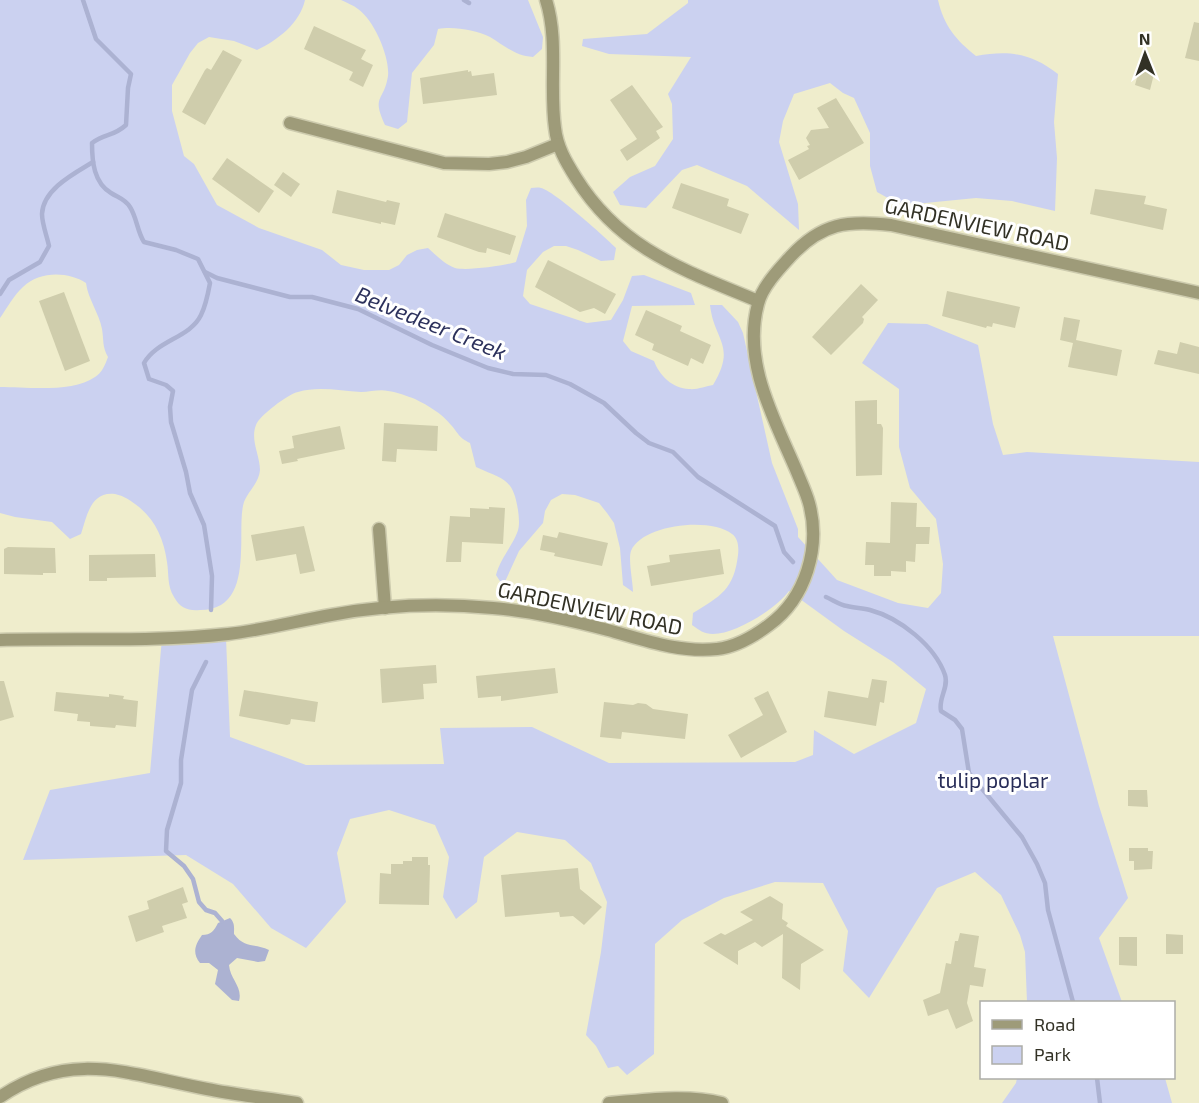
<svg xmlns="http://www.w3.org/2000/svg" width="1199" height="1103" font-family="'Exo 2',sans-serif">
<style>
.green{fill:#cbd1f0}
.water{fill:#acb2d2}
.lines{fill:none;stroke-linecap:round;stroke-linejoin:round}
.stream{stroke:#acb2d2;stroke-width:4.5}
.building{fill:#cfcdac}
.street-casing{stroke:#cdcbae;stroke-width:15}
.street{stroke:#9e9b79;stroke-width:12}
.labels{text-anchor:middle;stroke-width:6;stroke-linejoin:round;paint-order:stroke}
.street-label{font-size:21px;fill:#323125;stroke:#fff}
.park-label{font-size:21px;fill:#282d58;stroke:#fff}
.water-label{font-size:22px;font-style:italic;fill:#2c315c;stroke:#fff}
</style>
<rect width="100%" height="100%" fill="#efedcc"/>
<!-- green -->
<g class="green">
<path d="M 0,0 L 305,0 C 300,23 278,40 257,50 L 234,41 L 209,37 L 198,43 L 190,53 L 172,85 L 172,111 L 184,156 L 194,164 L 217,205 L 259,228 L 322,250 L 341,265 L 364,270 L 389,270 L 399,265 L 407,255 L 417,250 L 428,248 C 436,255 444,264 455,268 C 466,271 504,266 516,262 L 527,226 L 526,200 L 531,188 C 534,188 537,187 541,188 C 553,190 605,237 616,248 L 614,260 L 601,261 L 578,250 L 566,246 L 554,246 L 543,252 L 527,270 L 523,296 L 530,304 L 587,323 L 611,320 L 623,300 L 632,276 L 644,275 L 691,293 L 695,305 L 632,306 L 623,341 L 631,351 L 654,361 C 659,375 673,389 689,389 C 697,390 706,386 713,385 C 737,345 714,341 710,305 L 722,305 L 738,322 L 743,333 L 772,463 L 798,529 L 798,537 L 837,580 L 898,603 L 928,608 L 941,593 L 943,564 L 936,519 L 910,488 L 899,447 L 899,389 L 862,363 L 888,323 L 927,324 L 978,345 L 993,424 L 1003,455 L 1027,452 L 1199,462 L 1199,636 L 1053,636 L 1099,806 L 1128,898 L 1099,938 L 1122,1002 L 1027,1002 L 1025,952 L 1020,935 L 1001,895 L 975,872 L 937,888 L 869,998 L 843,971 L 848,931 L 823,883 L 775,882 L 724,898 L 682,920 L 655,944 L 654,1054 L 627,1075 L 618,1066 L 608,1068 L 596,1046 L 586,1035 L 601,952 L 607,902 L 591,863 L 565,840 L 517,832 L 484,857 L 477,902 L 456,919 L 443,897 L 449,857 L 435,825 L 389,810 L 350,819 L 337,853 L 346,902 L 306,948 L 271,928 L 233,884 L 186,855 L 23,860 L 50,790 L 150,773 L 162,638 L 226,638 L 230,737 L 306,765 L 444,764 L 440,728 L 532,727 L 609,763 L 795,762 L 813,755 L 814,730 L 854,754 L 916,723 L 926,689 L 893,662 L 844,631 L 789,591 C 776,609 735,634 713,634 C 704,634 699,630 692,625 L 693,613 C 721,596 734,589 738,555 C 739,547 738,538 732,534 C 711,517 642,524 631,551 C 628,560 633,582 633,592 L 623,585 L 620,548 L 614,523 L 607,513 L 599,503 L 575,495 L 562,494 L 551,500 L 545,511 L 543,523 L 519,551 L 503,586 L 496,575 C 500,559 511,548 517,533 C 520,526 519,518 518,510 C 513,478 504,480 476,467 L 470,443 C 458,437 459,434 451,425 C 441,413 429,406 415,399 C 407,396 397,392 388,391 C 380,389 370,392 361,392 C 341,391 318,386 298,392 C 288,394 259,416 256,425 C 250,440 260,455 260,470 C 259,483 248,491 244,502 C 240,514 242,538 241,552 C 240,580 235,610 200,610 C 188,611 180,608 174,597 C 167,586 169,574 167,562 C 164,540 156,521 139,507 C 131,501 125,496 115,494 C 91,491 87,515 81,534 L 70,539 L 52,522 L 15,517 L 0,513 L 0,387 C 27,387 73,393 95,377 C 102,373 105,365 108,357 C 102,346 104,341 102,329 C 99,313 88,299 86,283 C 68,271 39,271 23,287 C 14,295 7,308 0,318 Z"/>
<path d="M 341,0 L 528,0 L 543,37 L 542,49 L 533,57 C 515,56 505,46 490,37 C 476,30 453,26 438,29 L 434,45 L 412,73 L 407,122 L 398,129 L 385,125 C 371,95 384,102 388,76 C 390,57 374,20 358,9 C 353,5 347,3 341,0 Z"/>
<path d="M 688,0 L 938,0 C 944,26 956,40 976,56 C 1009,50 1031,53 1058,74 L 1054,122 L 1057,158 L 1055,211 L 1012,201 L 976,198 L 915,204 L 895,202 L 877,192 L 870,166 L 870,133 L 854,98 L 843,93 L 830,83 L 794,94 L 783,121 L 779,142 L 798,204 L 799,230 L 747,186 L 697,165 L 682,170 L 646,208 L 620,205 L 613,192 L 630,177 L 655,166 L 673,139 L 672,104 L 668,94 L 691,57 L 609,54 L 582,46 L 583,39 L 647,34 L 688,3 Z"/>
<polygon points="1017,1078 1165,1078 1172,1103 1002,1103 1016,1083"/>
</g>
<!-- water -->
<path class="water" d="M 230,918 C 235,923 234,927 234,934 C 245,949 255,943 269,950 L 265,961 L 258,962 L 237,958 L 229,965 C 230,979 243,987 239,1001 L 232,1000 L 215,984 L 218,970 L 209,963 L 200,963 C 192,953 195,945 202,935 C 211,935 214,931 218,923 Z"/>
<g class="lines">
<!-- stream -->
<g class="stream">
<path d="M 83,0 L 96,39 L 131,74 L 128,88 L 126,125 C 113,137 105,133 92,143 C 92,162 94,183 111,193 C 119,198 125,199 130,207 C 137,218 137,231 144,242 L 176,250 L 198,259 L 210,283 C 208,294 206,305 201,315 C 190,338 157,340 144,363 L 149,379 L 166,385 L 173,391 L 170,407 L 171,422 L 186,472 L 190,493 L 204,525 L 212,576 L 211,610"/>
<polyline points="464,0 469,3"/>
<polyline points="205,272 217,278 290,297 312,297 358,309 432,345 488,368 513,374 546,375 570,384 604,403 636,433 649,443 673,452 698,477 775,526 784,552 793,562"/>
<path d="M 0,294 L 9,280 L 40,262 L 49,246 C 47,236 42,224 42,214 C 43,189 75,173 93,162"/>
<path d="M 826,597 C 833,600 840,605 847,606 C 855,608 863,608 870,610 C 900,618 935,646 945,675 C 949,688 938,698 941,711 L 955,720 L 962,729 L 969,773 L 1022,837 L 1037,864 L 1045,883 L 1048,910 L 1073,1002"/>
<polyline points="206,662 192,690 181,760 181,783 167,830 166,851 184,866 193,879 199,902 206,910 215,913 222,921"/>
<polyline points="1097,1078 1100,1103"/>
</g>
</g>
<!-- building -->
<g class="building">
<polygon points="1194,22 1199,23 1199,61 1185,58"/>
<polygon points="314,26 366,50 361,59 373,65 363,87 349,80 353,72 304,49"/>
<polygon points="223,50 242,60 205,125 182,112 205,70 207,68 211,70"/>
<polygon points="468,70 468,72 471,71 472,76 494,73 497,95 423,104 420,78"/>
<polygon points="1139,70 1154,74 1150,90 1135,85"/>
<polygon points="632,85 663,127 656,131 660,138 627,161 620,150 637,139 610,100"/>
<polygon points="836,98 864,143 799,180 788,160 809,149 807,146 810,145 806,138 811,130 829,128 817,108"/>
<polygon points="227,158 274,191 259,213 212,179"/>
<polygon points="283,172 300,184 291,197 274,185"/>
<polygon points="681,183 729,199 727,206 749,214 741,234 672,208"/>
<polygon points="1095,189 1146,196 1144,204 1167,209 1163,230 1090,214"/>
<polygon points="337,190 386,202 387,200 400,203 395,225 381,222 381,224 332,213"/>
<polygon points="445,213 516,236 510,255 487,248 486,253 479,252 437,237"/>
<polygon points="548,260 616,294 605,314 594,308 580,312 535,287"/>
<polygon points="861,284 878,300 862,317 864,319 863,323 831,355 812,337"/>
<polygon points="947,291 1020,307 1015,328 993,323 992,327 987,326 986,328 942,316"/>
<polygon points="64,292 90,361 65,371 39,301"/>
<polygon points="646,310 682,326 680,331 711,345 703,364 691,358 688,366 652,350 654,344 635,335"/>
<polygon points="1064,317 1080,320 1076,340 1122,350 1117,376 1068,367 1073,343 1060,340"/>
<polygon points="1180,342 1199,347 1199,374 1154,364 1158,350 1177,354"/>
<polygon points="877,400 877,424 881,424 883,428 882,475 856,476 855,401"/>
<polygon points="384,423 438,426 437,451 397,449 396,462 382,461"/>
<polygon points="340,426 345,449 297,459 298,461 282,464 279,451 294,448 292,436"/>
<polygon points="891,502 917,503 916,527 930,527 929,544 916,544 915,562 906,561 906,572 891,571 891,576 874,576 874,565 865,565 866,542 890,543"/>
<polygon points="489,507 505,508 503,544 462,542 461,562 446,562 450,516 470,517 470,508 489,509"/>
<polygon points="304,526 315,571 300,574 296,554 256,561 251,535"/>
<polygon points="559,532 608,543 602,566 554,556 555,553 540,550 543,535 557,538"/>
<polygon points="8,547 55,548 56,573 43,573 43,575 4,574 4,549"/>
<polygon points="720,549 724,574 651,586 647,566 670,562 669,555"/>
<polygon points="155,554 156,577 107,578 107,581 89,581 89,555"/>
<polygon points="436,665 437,683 423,684 424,699 382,703 380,669"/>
<polygon points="555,668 558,693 501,701 501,696 478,698 476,676"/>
<polygon points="872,679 887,681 884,703 880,702 876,726 824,717 828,691 868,698"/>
<polygon points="0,681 4,681 14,717 0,721"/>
<polygon points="244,690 318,702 315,722 291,719 290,724 287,725 239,716"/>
<polygon points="768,691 787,732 741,758 728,735 763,715 754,698"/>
<polygon points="56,692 109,697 109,694 124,696 123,699 138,701 136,727 116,725 115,728 90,726 90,722 77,721 78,714 54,711"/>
<polygon points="604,702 633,705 638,703 646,704 653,709 688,714 685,739 622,732 621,739 600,737"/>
<polygon points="1128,790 1147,790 1148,807 1128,806"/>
<polygon points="1129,848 1148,848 1148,851 1153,851 1152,869 1134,870 1134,861 1129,861"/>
<polygon points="412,857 428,857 428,865 430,865 429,905 379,904 380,873 391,874 391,864 403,864 403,861 412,861"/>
<polygon points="578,868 580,889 602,907 584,925 573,916 560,917 559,912 505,917 501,875"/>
<polygon points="183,887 188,902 182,904 187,918 162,926 164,932 136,942 128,916 149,909 147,901"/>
<polygon points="770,896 783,904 782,919 788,923 786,926 824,950 801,964 800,990 782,978 783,934 762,947 755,942 738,951 738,965 703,943 721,933 725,935 753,920 740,912"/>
<polygon points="960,933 979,936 974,967 986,969 983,987 970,985 967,1003 973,1021 956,1029 948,1009 928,1016 923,1000 940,993 946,963 951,964 955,941 958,941"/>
<polygon points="1166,934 1183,935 1183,954 1166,954"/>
<polygon points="1119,937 1137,937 1137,966 1119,965"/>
</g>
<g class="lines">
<!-- street casing -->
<g class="street-casing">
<g id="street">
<path d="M 546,0 C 559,41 549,86 555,128 C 557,147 566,162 576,178 C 621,250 684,270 758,301"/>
<polyline points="290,123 444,163 489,164 507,162 526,157 558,144"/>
<polyline points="379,529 385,608"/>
<path d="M 0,640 C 76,638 153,642 228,634 C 263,630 297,621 331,615 C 384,605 439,603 493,608 C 532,611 570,620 608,630 C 644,640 679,653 717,649 C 736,647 753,637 769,625 C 806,598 821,547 809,503 C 806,492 801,482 797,472 C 775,420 742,363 758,304 C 762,287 779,269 791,256 C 822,223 847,220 891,225 L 1199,293"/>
<path d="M 0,1097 C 71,1048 131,1075 207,1089 C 236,1095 267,1098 297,1103"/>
<path d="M 609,1103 C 647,1100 685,1094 722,1103"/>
</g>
</g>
<!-- street -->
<use href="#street" class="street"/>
</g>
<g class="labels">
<!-- street labels -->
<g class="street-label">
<text transform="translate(977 225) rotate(12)" y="7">GARDENVIEW ROAD</text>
<text transform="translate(590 609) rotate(12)" y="7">GARDENVIEW ROAD</text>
</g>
<!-- park labels -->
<g class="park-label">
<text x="993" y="788">tulip poplar</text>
</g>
<!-- water labels -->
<g class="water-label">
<text transform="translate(431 323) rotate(22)" y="8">Belvedeer Creek</text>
</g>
</g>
<!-- legend -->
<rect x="980" y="1001" width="195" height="78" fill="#ffffff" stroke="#adada8" stroke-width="1.5"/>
<rect x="992" y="1020" width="30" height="9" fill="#9e9b79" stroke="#adada8" stroke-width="1.5"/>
<text x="1034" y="1031" font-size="18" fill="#323125">Road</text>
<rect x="992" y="1046" width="30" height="18" fill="#cbd1f0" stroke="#adada8" stroke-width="1.5"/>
<text x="1034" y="1061" font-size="18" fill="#323125">Park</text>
<!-- north arrow -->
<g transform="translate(1145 54) rotate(359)" stroke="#ffffff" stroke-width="4.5" paint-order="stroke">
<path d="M0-4.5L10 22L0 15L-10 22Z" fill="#323125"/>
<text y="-9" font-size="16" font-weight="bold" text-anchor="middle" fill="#323125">N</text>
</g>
</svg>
